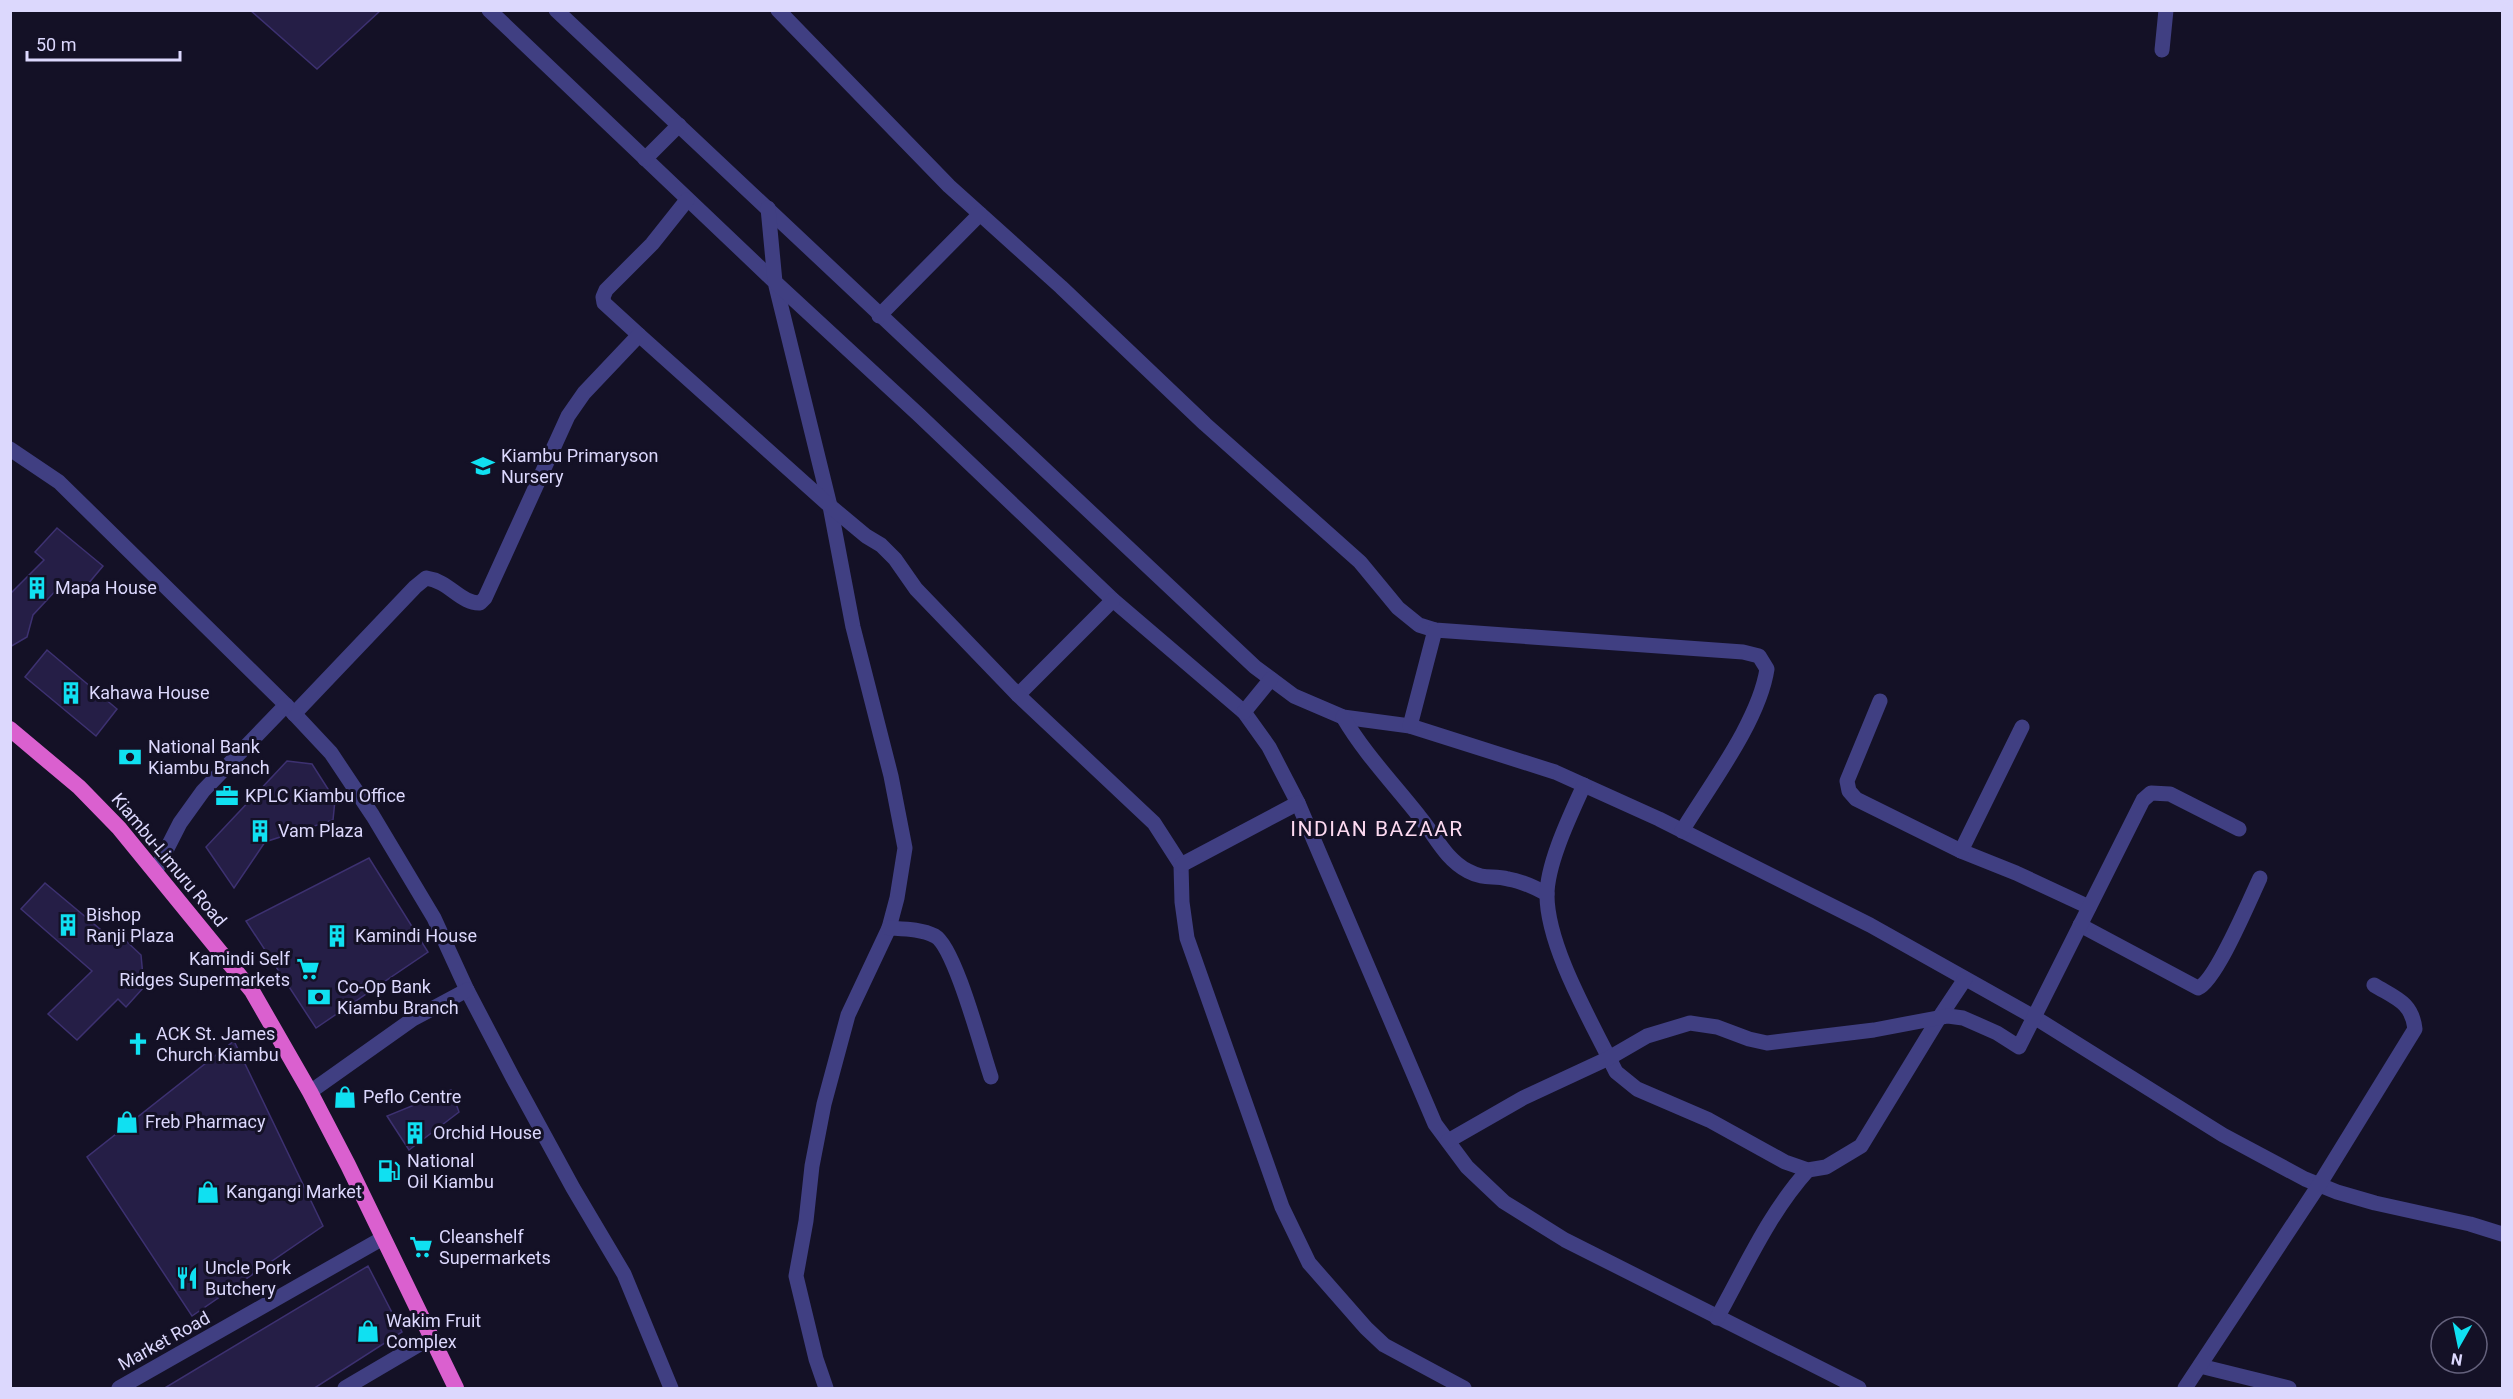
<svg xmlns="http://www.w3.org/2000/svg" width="2513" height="1399" font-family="Roboto,sans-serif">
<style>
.building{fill:#251e46;stroke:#3d3171;stroke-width:1.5}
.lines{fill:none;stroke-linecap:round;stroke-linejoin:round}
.minor{stroke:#403f82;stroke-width:15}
.trunk{stroke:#da60cf;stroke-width:16}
.labels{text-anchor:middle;stroke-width:6;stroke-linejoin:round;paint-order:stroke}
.poi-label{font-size:18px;fill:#dcd8fd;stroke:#141126;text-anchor:start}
.street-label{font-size:18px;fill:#dcd8fd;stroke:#141126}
.quarter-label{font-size:21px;letter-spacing:1.5px;fill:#fddaf1;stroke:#141126}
</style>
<rect width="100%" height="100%" fill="#141126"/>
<!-- building -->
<g class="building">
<polygon points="250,10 381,10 317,69"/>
<polygon points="57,528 103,566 83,590 70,581 59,587 33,615 27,637 10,647 10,594 44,560 35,552"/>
<polygon points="47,650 117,709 96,736 25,677"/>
<polygon points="287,761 312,764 335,800 333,820 265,842 234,888 206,847"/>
<polygon points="369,858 428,952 316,1028 246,921"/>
<polygon points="45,883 118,944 124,939 141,955 144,987 126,1007 118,999 77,1040 48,1014 92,971 21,909"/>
<polygon points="234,1041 323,1226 192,1316 87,1157"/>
<polygon points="451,1090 459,1112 409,1150 387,1116"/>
<polygon points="368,1266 402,1332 313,1389 163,1389"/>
</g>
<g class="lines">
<!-- minor -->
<g class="minor">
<polyline points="489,10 775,282 830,506 853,627 891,776 905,848 897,898 889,928 848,1015 824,1104 812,1166 806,1221 796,1276 816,1359 826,1388"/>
<polyline points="556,10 1255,667 1294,696 1343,717 1410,726 1555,772 1659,819 1870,925 2034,1017 2223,1135 2305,1179 2337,1192 2375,1203 2470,1224 2502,1234"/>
<path d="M 778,10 L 949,186 L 1061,287 L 1205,424 L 1360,562 L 1398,608 L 1419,625 L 1435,630 L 1743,652 L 1759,656 L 1767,669 C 1759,721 1710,785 1682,831"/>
<polyline points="2162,50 2166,10"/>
<polyline points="645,159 679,125"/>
<polyline points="768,208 775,282 919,415 1113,600 1244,712 1269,747 1298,803 1435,1124 1467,1167 1504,1202 1565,1240 1859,1388"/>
<polyline points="879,316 980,214"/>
<polyline points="639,335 604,303 603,297 606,290 652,244 687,200"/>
<polyline points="10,449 59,482 286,705 331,753 373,816 434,918 467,990 513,1078 573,1188 624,1274 671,1388"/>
<polyline points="1018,695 1113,600"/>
<polyline points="1880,701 1847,781 1849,791 1856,799 1961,851 2016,873 2089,907"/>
<polyline points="1244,712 1271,679"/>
<path d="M 294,714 L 415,587 L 426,578 C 449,581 461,604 480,603 L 485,598 L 568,416 L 584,393 L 639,335 L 830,506 L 866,536 L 881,545 L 895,559 L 916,589 L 1018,695 L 1154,823 L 1181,865 L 1182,902 L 1187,938 L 1282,1207 L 1309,1263 L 1366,1328 L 1384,1345 L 1464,1388"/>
<path d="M 1343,717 C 1364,753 1393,783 1419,816 C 1435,835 1445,859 1468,871 C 1485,880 1492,875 1508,879 C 1522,881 1534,887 1547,894"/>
<polyline points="1410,726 1435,630"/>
<path d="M 1584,785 C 1571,814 1547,863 1547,895 C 1547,944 1587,1014 1609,1058 L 1616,1072 L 1637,1089 L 1709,1120 L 1785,1162 L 1808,1170 L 1826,1167 L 1861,1146 L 1939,1018 L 1965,979"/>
<polyline points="1961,851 2022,727"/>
<polyline points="1181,865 1298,803"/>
<polyline points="155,872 180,823 203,791 286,705"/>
<path d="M 2080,925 L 2198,988 C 2216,981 2250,899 2260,878"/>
<path d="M 889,928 C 904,929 921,929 935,936 C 955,947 982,1051 991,1077"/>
<polyline points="310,1092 413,1019 467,990"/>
<polyline points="1448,1141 1523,1098 1609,1058 1647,1036 1690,1023 1717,1027 1749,1039 1767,1043 1874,1030 1948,1016 1963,1018 1997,1033 2019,1047 2143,800 2151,793 2170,794 2239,829"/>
<path d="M 1717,1318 C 1745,1268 1769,1213 1808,1170"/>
<polyline points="2200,1366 2289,1388"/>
<polyline points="119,1388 383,1238"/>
<polyline points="345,1388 430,1338"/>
<path d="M 2185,1388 L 2319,1185 L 2415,1029 C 2412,1002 2395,998 2374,985"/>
</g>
<!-- trunk -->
<polyline class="trunk" points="10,729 79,787 119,828 252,991 310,1092 348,1165 456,1388"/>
</g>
<!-- icons -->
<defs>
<g id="school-bare" transform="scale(1.8)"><path d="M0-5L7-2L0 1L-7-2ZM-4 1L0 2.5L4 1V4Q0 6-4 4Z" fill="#10e0f1" stroke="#141126" stroke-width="2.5" paint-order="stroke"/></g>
<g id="building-bare" transform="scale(1.8)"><path d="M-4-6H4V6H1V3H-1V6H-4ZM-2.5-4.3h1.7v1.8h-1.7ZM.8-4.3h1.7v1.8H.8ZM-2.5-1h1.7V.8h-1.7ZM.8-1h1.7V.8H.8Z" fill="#10e0f1" stroke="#141126" stroke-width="2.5" paint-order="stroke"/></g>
<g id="bank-bare" transform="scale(1.8)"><path d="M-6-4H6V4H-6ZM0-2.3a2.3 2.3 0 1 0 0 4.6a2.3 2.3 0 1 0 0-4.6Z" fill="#10e0f1" stroke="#141126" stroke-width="2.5" paint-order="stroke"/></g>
<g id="office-bare" transform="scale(1.8)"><path d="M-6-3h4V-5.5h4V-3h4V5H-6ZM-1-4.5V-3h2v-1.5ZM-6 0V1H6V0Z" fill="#10e0f1" stroke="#141126" stroke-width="2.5" paint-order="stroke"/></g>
<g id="supermarket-bare" transform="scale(1.8)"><path d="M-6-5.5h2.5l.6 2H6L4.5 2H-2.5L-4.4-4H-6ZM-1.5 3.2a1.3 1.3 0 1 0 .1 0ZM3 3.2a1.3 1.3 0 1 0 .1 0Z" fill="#10e0f1" stroke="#141126" stroke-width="2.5" paint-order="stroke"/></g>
<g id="church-bare" transform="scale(1.8)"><path d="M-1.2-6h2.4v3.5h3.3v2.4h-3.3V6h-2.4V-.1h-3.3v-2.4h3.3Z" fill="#10e0f1" stroke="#141126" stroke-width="2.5" paint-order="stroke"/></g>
<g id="shop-bare" transform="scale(1.8)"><path d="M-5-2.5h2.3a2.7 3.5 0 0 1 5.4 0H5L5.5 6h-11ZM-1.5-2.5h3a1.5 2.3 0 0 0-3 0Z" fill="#10e0f1" stroke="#141126" stroke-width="2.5" paint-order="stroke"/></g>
<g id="fuel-bare" transform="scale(1.8)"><path d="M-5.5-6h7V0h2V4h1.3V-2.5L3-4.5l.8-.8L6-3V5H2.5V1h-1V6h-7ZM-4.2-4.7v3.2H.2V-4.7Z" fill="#10e0f1" stroke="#141126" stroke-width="2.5" paint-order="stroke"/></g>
<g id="restaurant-bare" transform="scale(1.8)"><path d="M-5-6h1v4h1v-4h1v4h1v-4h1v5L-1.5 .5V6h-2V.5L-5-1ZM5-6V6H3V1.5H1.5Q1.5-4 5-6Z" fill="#10e0f1" stroke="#141126" stroke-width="2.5" paint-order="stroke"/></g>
</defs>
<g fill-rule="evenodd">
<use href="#school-bare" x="483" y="466"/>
<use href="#building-bare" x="37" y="588"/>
<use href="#building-bare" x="71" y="693"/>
<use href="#bank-bare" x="130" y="757"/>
<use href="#office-bare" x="227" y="796"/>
<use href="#building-bare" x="260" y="831"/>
<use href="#building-bare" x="68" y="925"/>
<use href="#building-bare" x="337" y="936"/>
<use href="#supermarket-bare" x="308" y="969"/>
<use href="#bank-bare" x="319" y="997"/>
<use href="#church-bare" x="138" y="1044"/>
<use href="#shop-bare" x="345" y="1097"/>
<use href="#shop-bare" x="127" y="1122"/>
<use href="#building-bare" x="415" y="1133"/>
<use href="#fuel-bare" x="389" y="1171"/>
<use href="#shop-bare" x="208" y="1192"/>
<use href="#supermarket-bare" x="421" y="1247"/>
<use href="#restaurant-bare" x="187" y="1278"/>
<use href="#shop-bare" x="368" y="1331"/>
</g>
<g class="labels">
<!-- poi labels -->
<g class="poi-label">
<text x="501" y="462">Kiambu Primaryson<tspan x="501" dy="21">Nursery</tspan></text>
<text x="55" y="594">Mapa House</text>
<text x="89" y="699">Kahawa House</text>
<text x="148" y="753">National Bank<tspan x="148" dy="21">Kiambu Branch</tspan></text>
<text x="245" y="802">KPLC Kiambu Office</text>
<text x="278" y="837">Vam Plaza</text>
<text x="86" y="921">Bishop<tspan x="86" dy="21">Ranji Plaza</tspan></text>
<text x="355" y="942">Kamindi House</text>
<text x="290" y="965" text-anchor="end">Kamindi Self<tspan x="290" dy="21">Ridges Supermarkets</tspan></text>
<text x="337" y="993">Co-Op Bank<tspan x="337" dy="21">Kiambu Branch</tspan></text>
<text x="156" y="1040">ACK St. James<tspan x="156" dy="21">Church Kiambu</tspan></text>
<text x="363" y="1103">Peflo Centre</text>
<text x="145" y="1128">Freb Pharmacy</text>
<text x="433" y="1139">Orchid House</text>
<text x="407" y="1167">National<tspan x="407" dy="21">Oil Kiambu</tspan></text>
<text x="226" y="1198">Kangangi Market</text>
<text x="439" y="1243">Cleanshelf<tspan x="439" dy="21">Supermarkets</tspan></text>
<text x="205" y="1274">Uncle Pork<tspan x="205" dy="21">Butchery</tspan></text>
<text x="386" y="1327">Wakim Fruit<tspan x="386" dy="21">Complex</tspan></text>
</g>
<!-- street labels -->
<g class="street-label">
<text transform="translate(169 860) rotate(50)" y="6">Kiambu-Limuru Road</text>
<text transform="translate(164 1341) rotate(-29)" y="6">Market Road</text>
</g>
<!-- quarter labels -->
<g class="quarter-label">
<text x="1377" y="836">INDIAN BAZAAR</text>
</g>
</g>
<!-- border -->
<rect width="2513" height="1399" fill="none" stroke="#dcd8fd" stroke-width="24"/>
<!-- north arrow -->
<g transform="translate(2459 1345) rotate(189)"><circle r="28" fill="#141126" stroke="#64617c" stroke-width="1.5"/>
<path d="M0-4.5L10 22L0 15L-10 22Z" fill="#10e0f1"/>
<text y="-9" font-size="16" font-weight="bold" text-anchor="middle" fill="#dcd8fd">N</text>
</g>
<!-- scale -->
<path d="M27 51v9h153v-9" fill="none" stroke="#dcd8fd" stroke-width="3"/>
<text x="36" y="51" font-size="18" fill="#dcd8fd" stroke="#141126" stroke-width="4.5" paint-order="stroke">50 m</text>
</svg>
